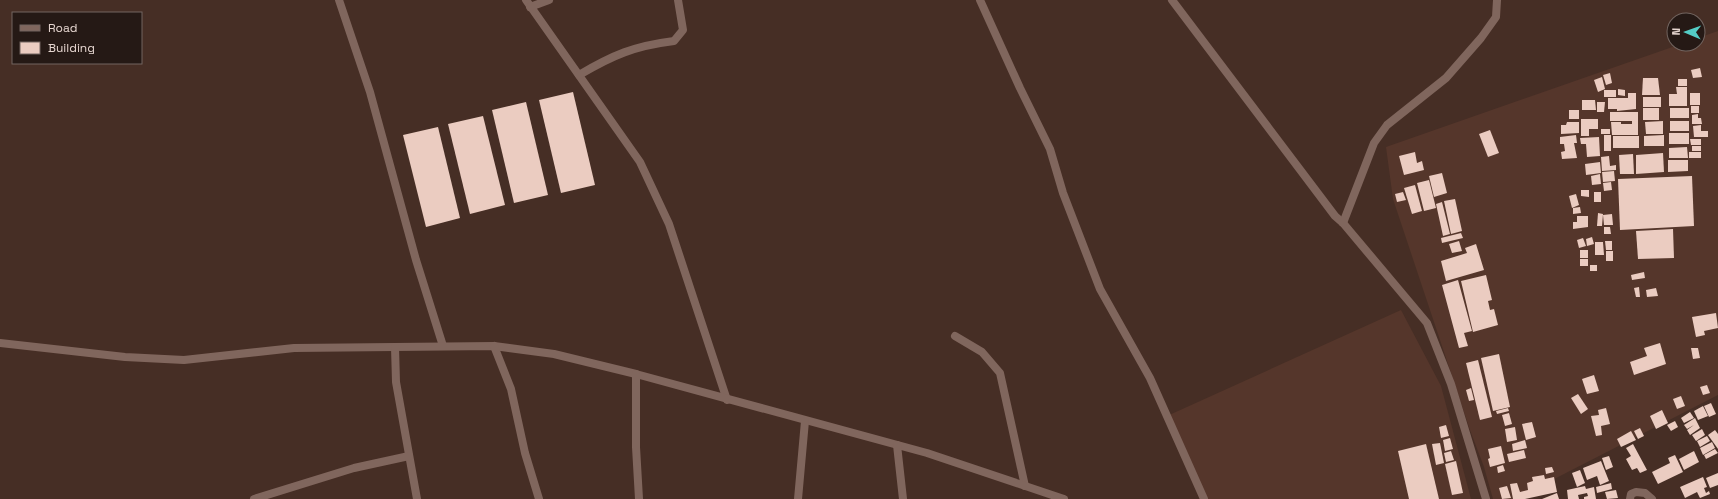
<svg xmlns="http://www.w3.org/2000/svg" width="1718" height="499" font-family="'Space Grotesk',sans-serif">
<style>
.built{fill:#55362b}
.building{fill:#ebccc1}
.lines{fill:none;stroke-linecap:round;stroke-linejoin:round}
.minor{stroke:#80665d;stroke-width:8}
</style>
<rect width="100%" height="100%" fill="#462e25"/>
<!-- built -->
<g class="built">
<polygon points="1718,31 1718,395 1515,499 1493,499 1484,467 1470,430 1393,199 1386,147 1681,44 1698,44 1698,38"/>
<polygon points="1401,310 1441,386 1471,499 1208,499 1167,416"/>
</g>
<!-- building -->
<g class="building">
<polygon points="1700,68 1702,77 1693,78 1691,70"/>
<polygon points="1610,73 1612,83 1606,85 1603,75"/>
<polygon points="1602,77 1605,89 1598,92 1594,80"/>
<polygon points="1643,78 1658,78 1660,95 1642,95"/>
<rect x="1678" y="79" width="9" height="7"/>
<polygon points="1676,87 1687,87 1687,94 1677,94"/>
<polygon points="1618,89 1625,90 1625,96 1618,95"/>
<rect x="1604" y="90" width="12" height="7"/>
<polygon points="573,92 595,185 561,193 539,100"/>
<polygon points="1628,93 1636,93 1636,109 1617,111 1617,109 1608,109 1608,98 1628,98"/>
<rect x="1690" y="93" width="10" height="12"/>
<rect x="1669" y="94" width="18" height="12"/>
<rect x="1643" y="97" width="18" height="10"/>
<polygon points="1582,100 1595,100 1596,110 1582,110"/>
<polygon points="526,102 548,195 514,203 492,110"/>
<polygon points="1597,102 1605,102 1604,112 1597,112"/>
<rect x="1691" y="106" width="8" height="7"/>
<rect x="1643" y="108" width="16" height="12"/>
<rect x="1670" y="108" width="19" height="10"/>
<rect x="1569" y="110" width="10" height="9"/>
<rect x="1610" y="112" width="28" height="9"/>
<polygon points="1698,114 1698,118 1701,118 1702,124 1692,124 1692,115"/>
<polygon points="483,116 505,205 470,214 448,124"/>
<polygon points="1581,119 1598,119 1598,129 1589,129 1589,136 1581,136"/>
<polygon points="1632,121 1638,121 1638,135 1612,135 1611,122 1621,122 1621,124 1632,124"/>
<polygon points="1663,121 1663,134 1646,134 1645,122"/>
<rect x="1670" y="121" width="19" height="10"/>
<polygon points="1567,122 1579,122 1579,133 1561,134 1561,125 1566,125"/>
<polygon points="1701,125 1701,131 1708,131 1708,137 1694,137 1693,126"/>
<polygon points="438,127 460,218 426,227 403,135"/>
<rect x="1601" y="129" width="9" height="5"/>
<polygon points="1490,130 1499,153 1488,157 1479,134"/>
<rect x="1669" y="133" width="20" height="11"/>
<polygon points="1576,135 1577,143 1574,143 1577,158 1562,159 1561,152 1565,151 1564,144 1560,144 1560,137"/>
<rect x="1604" y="135" width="7" height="16"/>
<polygon points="1664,135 1664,146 1644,146 1644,136"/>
<rect x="1613" y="136" width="26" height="12"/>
<polygon points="1599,137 1600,156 1587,157 1586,144 1581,144 1580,138"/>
<polygon points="1690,139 1701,139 1701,145 1691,145"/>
<rect x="1692" y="146" width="9" height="5"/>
<polygon points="1687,147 1688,158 1669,158 1669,148"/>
<polygon points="1415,152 1417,163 1422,161 1424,170 1404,175 1399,156"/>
<rect x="1689" y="152" width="12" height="6"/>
<polygon points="1663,153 1664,172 1636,174 1636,155"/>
<polygon points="1633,154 1634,174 1620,174 1619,155"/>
<polygon points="1609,156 1610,166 1616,165 1616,170 1602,171 1601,157"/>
<polygon points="1668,160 1688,160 1688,171 1668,172"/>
<polygon points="1600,162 1601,173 1586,175 1585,164"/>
<polygon points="1614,171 1615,181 1603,182 1602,172"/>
<polygon points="1442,173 1447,193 1434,197 1429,176"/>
<polygon points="1600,174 1601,184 1592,185 1591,176"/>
<polygon points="1692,176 1694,226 1620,230 1618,179"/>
<polygon points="1429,180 1436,208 1424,211 1417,183"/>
<polygon points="1611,182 1612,190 1604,191 1603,183"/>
<polygon points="1415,185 1422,211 1412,214 1404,188"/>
<polygon points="1581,190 1589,190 1589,197 1581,196"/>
<polygon points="1403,192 1406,200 1397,202 1395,194"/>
<rect x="1594" y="192" width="7" height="10"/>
<polygon points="1576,194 1579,205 1572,208 1569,196"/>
<polygon points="1455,199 1462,231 1451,234 1444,201"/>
<polygon points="1442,202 1450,234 1443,236 1436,204"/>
<polygon points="1580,207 1581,213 1573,214 1573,208"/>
<polygon points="1598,213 1603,214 1602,226 1597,226"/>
<polygon points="1612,214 1613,225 1604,225 1603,215"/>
<polygon points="1577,216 1588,216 1588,227 1573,229 1573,222 1577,222"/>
<polygon points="1604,227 1610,227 1611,234 1604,234"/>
<polygon points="1673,229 1674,258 1638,259 1636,231"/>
<polygon points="1461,233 1463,238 1442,243 1441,238"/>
<polygon points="1592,237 1594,244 1587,246 1586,239"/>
<polygon points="1583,238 1586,246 1579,248 1577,240"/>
<polygon points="1459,241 1462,251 1452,253 1449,244"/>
<polygon points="1605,241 1612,241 1612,250 1606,250"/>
<polygon points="1595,242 1603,242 1604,255 1595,255"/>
<polygon points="1476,244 1484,270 1446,281 1441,261 1467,253 1465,248"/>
<rect x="1580" y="250" width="8" height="8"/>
<rect x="1606" y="251" width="7" height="10"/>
<rect x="1580" y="259" width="8" height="7"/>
<rect x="1590" y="265" width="7" height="6"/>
<polygon points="1644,272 1645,278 1632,280 1631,275"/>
<polygon points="1486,275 1492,300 1488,301 1490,310 1494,309 1498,325 1473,332 1461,281"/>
<polygon points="1458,280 1472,331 1464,333 1468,346 1459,348 1442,285"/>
<polygon points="1639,287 1640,297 1636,297 1634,288"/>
<polygon points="1656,288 1658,296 1647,297 1646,290"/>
<polygon points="1716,313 1718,328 1704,331 1705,335 1696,337 1692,317"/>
<polygon points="1660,343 1666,364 1634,375 1630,362 1647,356 1644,348"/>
<polygon points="1691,348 1698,348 1700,358 1693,359"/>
<polygon points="1499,354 1510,407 1493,411 1481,358"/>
<polygon points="1478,360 1492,417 1480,420 1466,363"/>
<polygon points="1594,375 1599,391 1587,394 1582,379"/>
<polygon points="1707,385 1710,393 1703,395 1700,387"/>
<polygon points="1471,388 1474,400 1469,401 1466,390"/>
<polygon points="1578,394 1588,409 1581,414 1571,398"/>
<polygon points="1681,396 1685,406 1677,409 1673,399"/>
<polygon points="1711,403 1716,414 1709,417 1704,406"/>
<polygon points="1703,406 1708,416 1698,420 1694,411"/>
<polygon points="1508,408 1509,411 1497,414 1496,411"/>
<polygon points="1606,408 1610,424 1601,426 1602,435 1596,436 1591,416 1599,415 1598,410"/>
<polygon points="1662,410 1668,423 1656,429 1650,416"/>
<polygon points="1690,412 1694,418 1684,423 1681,418"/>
<polygon points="1509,413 1512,424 1505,426 1502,415"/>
<polygon points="1695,418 1700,428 1690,435 1687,430 1694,425 1687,429 1684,425"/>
<polygon points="1675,421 1678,427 1671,431 1667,425"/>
<polygon points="1532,422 1536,437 1526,440 1522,424"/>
<polygon points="1446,425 1449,436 1441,438 1439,427"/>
<polygon points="1515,427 1517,440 1507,442 1505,429"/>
<polygon points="1640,428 1644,436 1638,439 1634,431"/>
<polygon points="1702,429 1705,435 1696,441 1692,435"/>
<polygon points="1715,430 1718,434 1718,449 1708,435"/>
<polygon points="1631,431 1636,440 1621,447 1617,439"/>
<polygon points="1707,436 1710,441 1700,447 1697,441"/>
<polygon points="1450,438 1453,449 1445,451 1443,440"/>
<polygon points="1525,440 1527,448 1513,451 1512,444"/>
<polygon points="1712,442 1715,448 1703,455 1700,448"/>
<polygon points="1440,443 1444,463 1436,465 1432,444"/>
<polygon points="1426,444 1439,499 1409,499 1398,451"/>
<polygon points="1633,444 1647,470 1640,473 1637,468 1632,470 1626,459 1631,456 1626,448"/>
<polygon points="1501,446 1505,463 1490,467 1488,459 1490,458 1488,449"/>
<polygon points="1715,449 1718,453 1706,459 1704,455"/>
<polygon points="1524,450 1526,458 1509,462 1507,454"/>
<polygon points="1451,451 1454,460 1446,462 1444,453"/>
<polygon points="1694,451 1699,462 1684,470 1679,459"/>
<polygon points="1675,455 1683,472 1658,484 1652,472 1670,463 1668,458"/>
<polygon points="1609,456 1613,467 1606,470 1602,458"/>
<polygon points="1456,461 1463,493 1452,495 1445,464"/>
<polygon points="1601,461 1609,481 1600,485 1597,476 1587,480 1583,468"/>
<polygon points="1503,465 1505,471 1498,473 1497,467"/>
<polygon points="1552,467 1554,472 1546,474 1545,468"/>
<polygon points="1580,470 1585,483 1577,487 1572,473"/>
<polygon points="1718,473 1718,485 1710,488 1706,478"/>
<polygon points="1544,475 1545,479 1554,477 1557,492 1525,499 1513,499 1510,484 1517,483 1520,492 1528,490 1527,483 1533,481 1532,477"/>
<polygon points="1703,477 1707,487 1704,488 1706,493 1709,491 1710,494 1700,498 1697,492 1685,498 1680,487"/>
<polygon points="1611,483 1612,489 1597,493 1596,487"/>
<polygon points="1507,486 1511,498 1502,499 1499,488"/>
<polygon points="1585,486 1586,489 1594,487 1596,499 1584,499 1584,497 1588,496 1587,493 1578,495 1579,499 1568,499 1567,490"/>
<polygon points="1616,490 1618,498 1607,499 1605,492"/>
<polygon points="1557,493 1559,499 1542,499"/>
</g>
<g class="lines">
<!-- minor -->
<g class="minor">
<polyline points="339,0 370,92 416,260 443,346"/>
<polyline points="526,0 640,162 669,224 727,400"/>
<polyline points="980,0 1020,88 1050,149 1063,193 1100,289 1150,378 1204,499"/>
<polyline points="1172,0 1335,216 1343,223 1427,323 1451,384 1486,499"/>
<polyline points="530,7 549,0"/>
<path d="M 579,75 C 613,55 634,46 674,41 L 683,30 L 678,0"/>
<polyline points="1343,223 1374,143 1387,125 1446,78 1481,38 1496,17 1497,0"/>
<polyline points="955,336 982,352 1000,373 1025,486"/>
<polyline points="0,343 125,357 184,360 294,348 494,346 554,354 636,374 927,453 1064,499"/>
<polyline points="494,346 511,389 525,453 539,499"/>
<polyline points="395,347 396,382 417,499"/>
<polyline points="636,374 636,447 639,499"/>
<polyline points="897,445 903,499"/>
<polyline points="254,499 354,468 409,456"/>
<polyline points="798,499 805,421"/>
<polyline points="1630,499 1631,494 1636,492 1645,493 1652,499"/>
</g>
</g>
<!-- legend -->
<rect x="12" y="12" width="130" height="52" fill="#251915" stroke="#726560"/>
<rect x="20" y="25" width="20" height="6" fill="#80665d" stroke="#726560"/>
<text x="48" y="32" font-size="12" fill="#e6d6d0">Road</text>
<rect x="20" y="42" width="20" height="12" fill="#ebccc1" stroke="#726560"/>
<text x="48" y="52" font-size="12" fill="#e6d6d0">Building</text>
<!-- north arrow -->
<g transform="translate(1686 32) rotate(272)"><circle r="19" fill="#251915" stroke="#726560"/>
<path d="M0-3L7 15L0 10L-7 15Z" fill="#54cdc6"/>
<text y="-6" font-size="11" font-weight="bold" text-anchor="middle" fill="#e6d6d0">N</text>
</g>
</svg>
